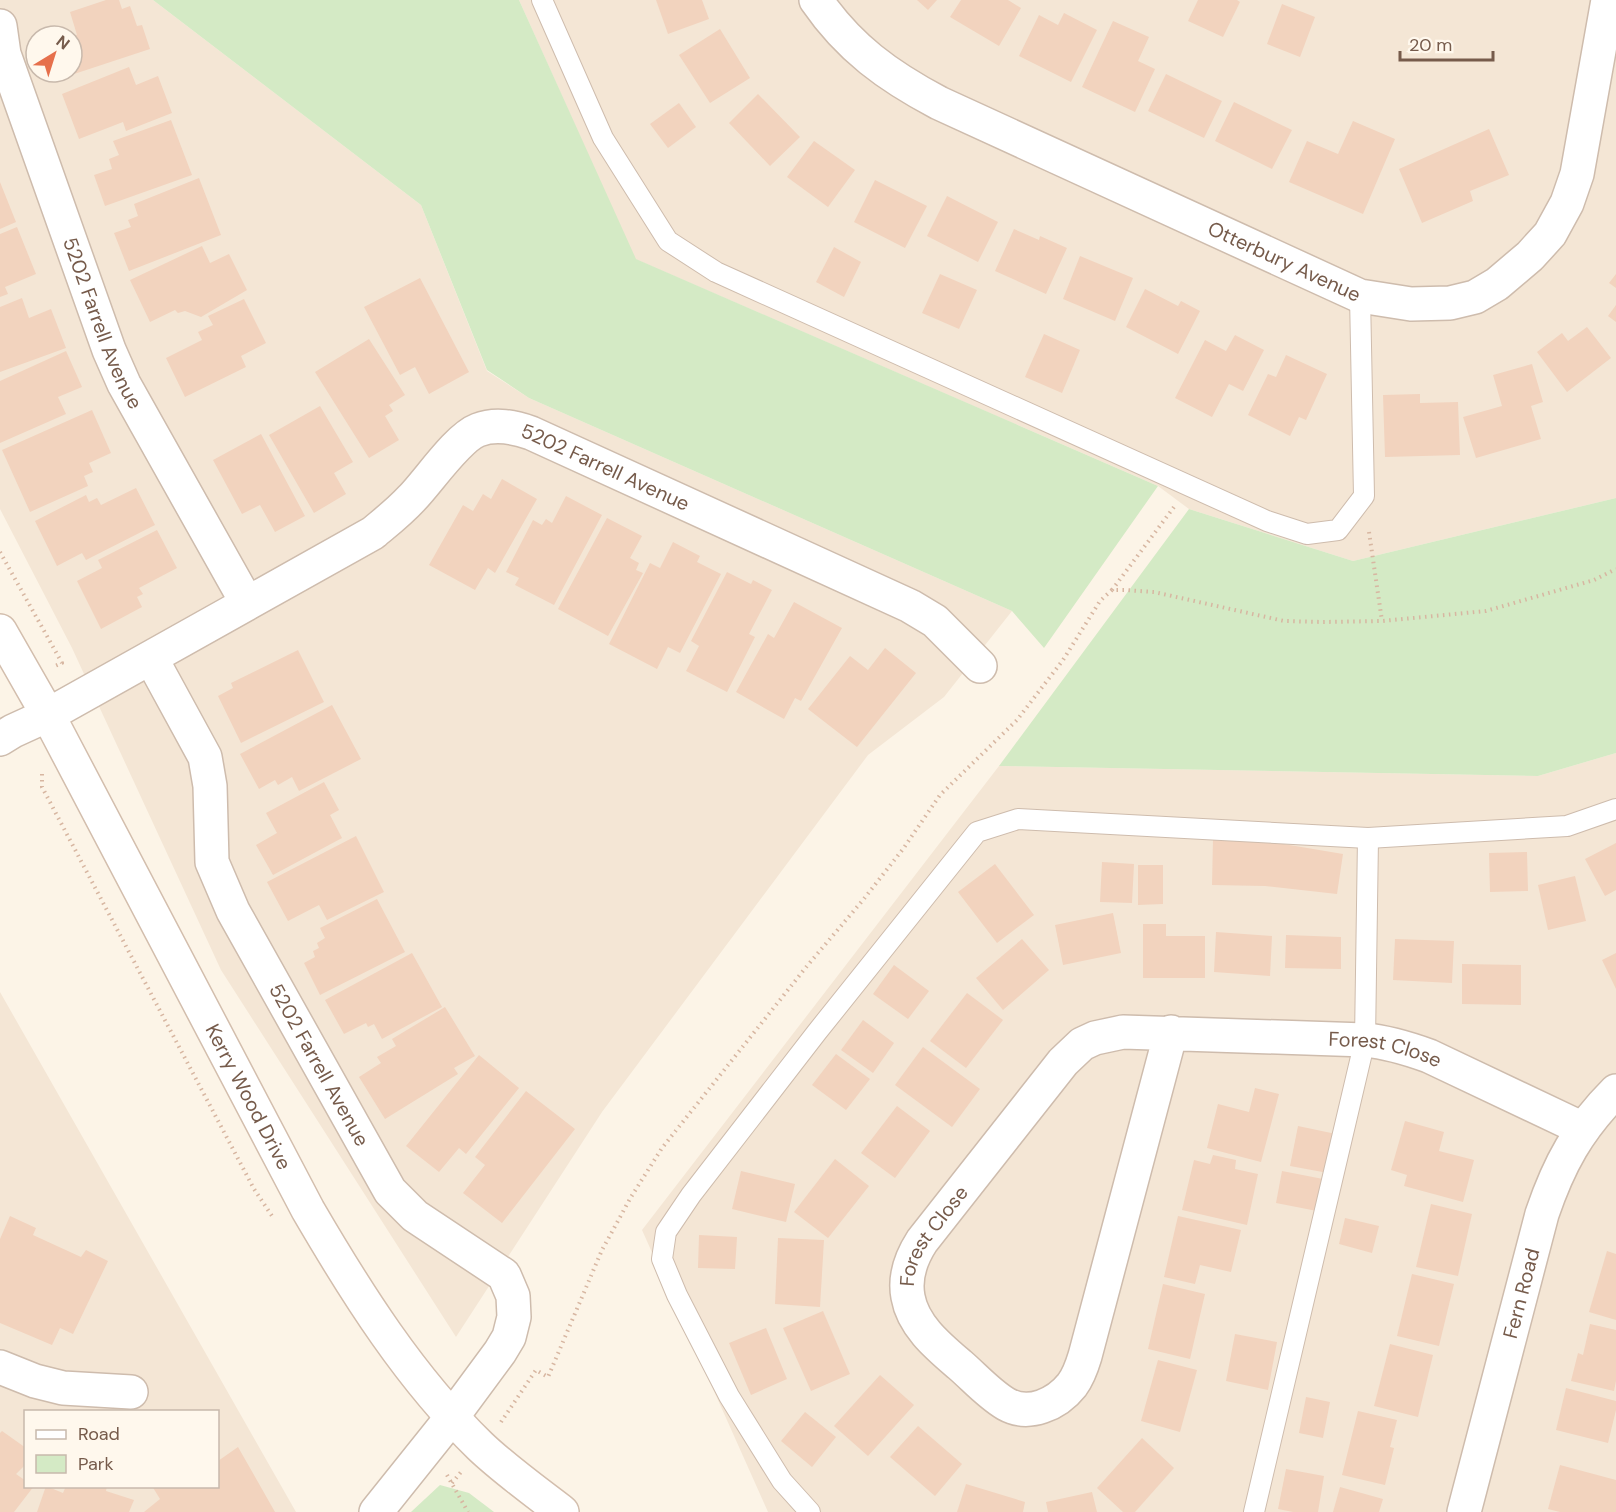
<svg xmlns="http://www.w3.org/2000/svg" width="1616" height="1512" font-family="'DM Sans',sans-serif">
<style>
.residential{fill:#f4e6d5;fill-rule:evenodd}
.green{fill:#d4eac5}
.building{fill:#f2d3be}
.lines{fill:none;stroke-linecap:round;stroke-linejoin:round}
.lane-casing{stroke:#cebcad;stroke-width:22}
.street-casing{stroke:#cebcad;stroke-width:36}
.secondary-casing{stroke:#d3bead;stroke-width:36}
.path{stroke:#d7b6a1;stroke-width:4;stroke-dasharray:1.5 4.5;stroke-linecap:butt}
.lane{stroke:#fff;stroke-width:20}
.street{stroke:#fff;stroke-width:33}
.secondary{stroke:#fff;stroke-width:33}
.labels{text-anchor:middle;stroke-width:5;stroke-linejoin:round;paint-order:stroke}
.street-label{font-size:20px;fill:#765b4b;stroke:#fff8ed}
</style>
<rect width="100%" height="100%" fill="#fcf4e7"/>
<!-- residential -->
<g class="residential">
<path d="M 0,0 L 153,0 L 421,205 L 487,371 L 529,398 L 1012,611 L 944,697 L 868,755 L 602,1112 L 456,1337 L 221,970 L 72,648 L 0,509 ZM 36,36 L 72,36 L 72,72 L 36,72 Z"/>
<polygon points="519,0 1616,0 1616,498 1353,561 1189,509 1158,486 635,259"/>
<polygon points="1616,753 1616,1512 768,1512 642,1230 999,766 1538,776"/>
<path d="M 0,992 L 296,1512 L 0,1512 ZM 26,1412 L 218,1412 L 218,1486 L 26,1486 Z"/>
</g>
<!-- green -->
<g class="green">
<polygon points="153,0 519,0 636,259 1158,486 1044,648 1012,611 529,398 487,370 421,205"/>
<polygon points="1616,498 1616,753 1538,776 999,766 1189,509 1353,561"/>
<polygon points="440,1485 469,1493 494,1512 411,1512"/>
</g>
<!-- building -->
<g class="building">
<polygon points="106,0 119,0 122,9 130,6 137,26 142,25 150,49 65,77 63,72 72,72 72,46 74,46 72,36 77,35 70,12"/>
<polygon points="656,0 702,0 709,19 668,34"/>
<polygon points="917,0 937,0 928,10"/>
<polygon points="961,0 1008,0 1021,8 999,46 950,17"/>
<polygon points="1198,0 1237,0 1240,2 1223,37 1188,21"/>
<polygon points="1282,4 1315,17 1300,57 1267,44"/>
<polygon points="1064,13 1097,30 1071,82 1019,56 1039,15 1058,25"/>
<polygon points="1113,21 1149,37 1138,61 1155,69 1135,112 1082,87"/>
<polygon points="720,29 750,78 710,103 679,55"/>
<polygon points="129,67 136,85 158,76 172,113 126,131 123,122 79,139 62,94"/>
<polygon points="1166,74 1222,101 1204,138 1148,111"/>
<polygon points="758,94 800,137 770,166 729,123"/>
<polygon points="1234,102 1292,130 1272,169 1215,141"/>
<polygon points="679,103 696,127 668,148 650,124"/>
<polygon points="171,120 192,175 105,206 94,175 112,169 109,159 119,155 113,141"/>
<polygon points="1353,121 1395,139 1363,214 1289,182 1307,141 1338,154"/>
<polygon points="1489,129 1509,175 1470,191 1473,201 1422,223 1399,169"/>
<polygon points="814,141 855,170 828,207 787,177"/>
<polygon points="199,178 221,235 129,271 114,233 131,227 128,220 138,216 134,204"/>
<polygon points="875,180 927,206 905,248 854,222"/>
<polygon points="0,182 16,222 0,229"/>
<polygon points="947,196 998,222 978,262 927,236"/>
<polygon points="17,227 36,274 5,287 8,294 0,297 0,234"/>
<polygon points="1014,229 1039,240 1040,236 1067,248 1046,294 995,271"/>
<polygon points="202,246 210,263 229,254 247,290 201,317 185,311 178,313 175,310 150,322 130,280"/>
<polygon points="834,247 861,262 844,297 816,282"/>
<polygon points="1080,256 1133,278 1115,321 1063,299"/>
<polygon points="940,274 977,290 959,329 922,313"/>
<polygon points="1616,274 1616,288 1609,283"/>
<polygon points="420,278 469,372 429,394 415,367 400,375 364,307"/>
<polygon points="1145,289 1178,306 1181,301 1200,311 1178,354 1126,327"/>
<polygon points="22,298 29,318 51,309 66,348 0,372 0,307"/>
<polygon points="244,299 266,343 241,356 246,367 185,397 166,358 202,340 198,332 213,325 208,316"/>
<polygon points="1616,305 1616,322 1608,316"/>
<polygon points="1587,327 1611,358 1567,392 1537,352 1562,333 1568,341"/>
<polygon points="1044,334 1080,350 1062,393 1025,377"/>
<polygon points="1235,335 1264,350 1243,391 1229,384 1212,417 1175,398 1205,340 1226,351"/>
<polygon points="369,339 405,395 389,405 393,411 385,416 399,440 369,458 315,372"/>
<polygon points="66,351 82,387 58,397 66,414 0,443 0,381"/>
<polygon points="1286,355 1327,374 1306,420 1299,417 1290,436 1248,415 1268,374 1276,377"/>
<polygon points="1532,364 1543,402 1531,406 1541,439 1476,458 1463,417 1502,406 1493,375"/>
<polygon points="1420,394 1420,403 1458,402 1460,455 1385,457 1383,395"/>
<polygon points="320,406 353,462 334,473 346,494 314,513 269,435"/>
<polygon points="92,410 111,453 89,463 93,472 84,476 88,486 30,512 2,450"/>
<polygon points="261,434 305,516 275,532 260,505 242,514 213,460"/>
<polygon points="502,479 537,499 495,573 488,568 475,590 429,565 463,505 473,511 483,494 491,499"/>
<polygon points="136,488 155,525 86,560 82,553 57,566 35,521 86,495 89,502 97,498 101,505"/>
<polygon points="566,496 602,515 554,605 515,585 519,578 506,572 533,520 542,525 546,519 552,523"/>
<polygon points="607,518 642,536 630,558 639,563 636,570 643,573 608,636 558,609"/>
<polygon points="157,530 177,568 139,588 143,594 137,597 142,607 101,629 77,581 102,568 98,560"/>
<polygon points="673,542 700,556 697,562 721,574 680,653 668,647 657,669 609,644 650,563 660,568"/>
<polygon points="727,572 751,584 753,580 772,590 749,634 755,637 727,692 686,671 699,646 691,641"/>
<polygon points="794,602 842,628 801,701 795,698 784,719 736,692 768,634 774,638"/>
<polygon points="885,648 916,673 857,747 808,709 850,656 868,670"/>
<polygon points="298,650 324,702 241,743 218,696 233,688 231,683"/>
<polygon points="332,705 361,759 299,791 292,777 278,785 275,780 259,789 240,754"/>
<polygon points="324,782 339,810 330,815 342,838 273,875 256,845 277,833 266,813"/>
<polygon points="356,836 384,892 327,920 319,905 288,921 267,882"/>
<polygon points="1213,839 1266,841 1343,854 1337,894 1265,886 1212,885"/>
<polygon points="1616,843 1616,890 1605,896 1585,859"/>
<polygon points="1527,852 1528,891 1490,892 1489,853"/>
<polygon points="1102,862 1134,864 1132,903 1100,902"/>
<polygon points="995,864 1034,915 997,943 958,892"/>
<polygon points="1138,865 1163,865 1163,904 1138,905"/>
<polygon points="1575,876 1586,921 1548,930 1538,885"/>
<polygon points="377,899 405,952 320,995 304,963 315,957 313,951 319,948 317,943 325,938 320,928"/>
<polygon points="1113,913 1121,953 1063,965 1055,925"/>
<polygon points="1143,924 1166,924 1166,936 1205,936 1205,978 1143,978"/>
<polygon points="1216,932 1272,936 1270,976 1214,972"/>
<polygon points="1286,935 1341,937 1341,969 1285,968"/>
<polygon points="1022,939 1049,970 1003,1010 976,978"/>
<polygon points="1395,939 1454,941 1452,983 1393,980"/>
<polygon points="412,953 442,1007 382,1039 374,1024 368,1027 366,1023 344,1034 325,1000"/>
<polygon points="1616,953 1616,989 1602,960"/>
<polygon points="1462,964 1521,965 1521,1005 1462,1004"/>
<polygon points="894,965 929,991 908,1019 873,994"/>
<polygon points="967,993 1003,1020 966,1068 930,1041"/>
<polygon points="445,1007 475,1056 454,1068 458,1074 385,1119 359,1077 381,1063 377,1057 396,1046 392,1039"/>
<polygon points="863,1020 894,1043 873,1073 841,1050"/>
<polygon points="923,1047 980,1089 952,1127 895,1085"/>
<polygon points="836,1054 870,1079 846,1110 812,1085"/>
<polygon points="479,1055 519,1088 466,1154 459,1148 439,1172 406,1146"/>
<polygon points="1255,1088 1279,1094 1261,1162 1207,1148 1218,1104 1249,1112"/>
<polygon points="526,1091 575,1129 502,1223 463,1193 485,1165 475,1157"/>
<polygon points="897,1106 930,1131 895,1178 861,1153"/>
<polygon points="1405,1121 1444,1132 1439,1151 1474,1160 1463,1202 1404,1186 1407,1175 1391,1170"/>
<polygon points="1298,1126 1336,1134 1328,1173 1290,1166"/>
<polygon points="1213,1155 1236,1160 1235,1169 1258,1174 1247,1225 1182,1210 1194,1160 1210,1164"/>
<polygon points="835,1159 869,1186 828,1238 794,1212"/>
<polygon points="741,1171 795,1184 786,1222 732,1209"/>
<polygon points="1282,1171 1323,1179 1317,1211 1276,1203"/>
<polygon points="1431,1204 1472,1214 1458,1276 1416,1267"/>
<polygon points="10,1216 36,1228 33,1235 81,1257 86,1250 108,1261 73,1334 60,1328 52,1345 0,1323 0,1239"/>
<polygon points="1178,1216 1241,1230 1231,1272 1200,1265 1195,1284 1164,1277"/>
<polygon points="1345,1218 1379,1226 1372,1253 1339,1244"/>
<polygon points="699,1235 737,1237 735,1269 698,1268"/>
<polygon points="778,1238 824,1240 820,1307 775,1304"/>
<polygon points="1607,1251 1616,1254 1616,1320 1589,1312"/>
<polygon points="1412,1274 1454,1284 1439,1346 1397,1336"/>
<polygon points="1163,1284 1205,1294 1190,1359 1148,1349"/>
<polygon points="823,1311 850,1374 811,1391 783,1328"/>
<polygon points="1590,1324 1616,1330 1616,1381 1614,1391 1571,1381 1578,1353 1583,1355"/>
<polygon points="766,1328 787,1379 751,1395 729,1343"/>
<polygon points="1235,1334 1277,1342 1268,1390 1226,1381"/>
<polygon points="1390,1344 1433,1355 1418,1417 1374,1406"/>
<polygon points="1158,1360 1197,1370 1180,1432 1141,1421"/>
<polygon points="880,1375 914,1405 868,1456 834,1426"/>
<polygon points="1566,1388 1616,1401 1616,1410 1608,1443 1556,1430"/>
<polygon points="1306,1397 1330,1402 1323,1438 1299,1433"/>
<polygon points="1358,1411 1397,1420 1390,1447 1394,1448 1385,1485 1342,1475"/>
<polygon points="805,1412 836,1437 812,1467 781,1441"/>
<polygon points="918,1426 962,1464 935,1496 890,1457"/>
<polygon points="2,1431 26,1448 26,1464 16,1474 26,1481 26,1486 34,1486 14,1512 0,1512 0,1433"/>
<polygon points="1142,1438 1174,1468 1135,1512 1123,1512 1097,1488"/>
<polygon points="238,1447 275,1512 144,1512 160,1499 152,1486 218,1486 218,1461"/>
<polygon points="1560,1465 1616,1480 1616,1512 1560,1512 1548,1509"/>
<polygon points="1286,1469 1324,1476 1318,1512 1293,1512 1278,1509"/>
<polygon points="966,1484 1025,1502 1023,1512 957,1512"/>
<polygon points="46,1486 63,1493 66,1486 107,1486 106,1491 134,1500 129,1512 37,1512"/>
<polygon points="1340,1487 1383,1499 1379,1512 1333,1512"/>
<polygon points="1092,1492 1097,1512 1048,1512 1046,1502"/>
</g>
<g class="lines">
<!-- lane casing -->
<g class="lane-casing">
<g id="lane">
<polyline points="542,0 603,138 668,241 716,272 1267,521 1307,534 1338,530 1364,496 1360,296"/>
<polyline points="810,1512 782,1481 729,1396 677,1295 662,1259 666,1232 691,1195 817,1032 977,832 1018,819 1368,838 1567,826 1616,809"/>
<polyline points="1254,1512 1365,1040 1368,838"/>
</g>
</g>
<!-- street casing -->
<g class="street-casing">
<g id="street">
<path id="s1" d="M 816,0 C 849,48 888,76 939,103 L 1360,296 L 1411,304 L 1450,303 L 1475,297 L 1497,284 L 1530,256 L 1550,234 L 1567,203 L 1577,174 L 1608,0"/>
<path id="s2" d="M 0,26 L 4,54 L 109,350 L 124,384 L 247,603"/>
<path id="s3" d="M 151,658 L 205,757 L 210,786 L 212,862 L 233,911 L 390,1191 L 415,1216 L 504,1275 L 513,1296 L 514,1317 L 509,1337 L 500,1352 L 452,1417 L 376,1512"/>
<path id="s4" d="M 0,739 L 13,731 L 48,715 L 373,533 C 386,522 399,512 411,499 C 428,482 457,438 478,430 C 496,423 514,427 531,433 L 910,606 L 935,621 L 980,666"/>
<path id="s5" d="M 1171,1032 L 1085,1356 C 1082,1366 1078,1377 1072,1385 C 1057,1404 1029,1417 1006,1404 C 989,1394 975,1378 960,1365 C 939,1347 913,1326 908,1297 C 904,1276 911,1258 922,1241 L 1063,1062 L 1082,1044 L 1095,1038 L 1123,1032 L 1365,1040 C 1387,1042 1407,1048 1429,1056 L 1583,1129"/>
<polyline points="0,1367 35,1381 63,1388 131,1392"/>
<path id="s6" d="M 1464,1512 L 1542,1214 C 1559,1164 1578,1129 1616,1091"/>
</g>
</g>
<!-- secondary casing -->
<g class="secondary-casing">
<g id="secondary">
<path id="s7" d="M 0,631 L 48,715 L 308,1210 C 357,1294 410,1378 480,1446 C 504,1469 536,1492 562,1512"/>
</g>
</g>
<!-- path -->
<g class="path">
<polyline points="1369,532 1382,621"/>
<polyline points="0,552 62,663 55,666"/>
<polyline points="1112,590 1174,507"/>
<polyline points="42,774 42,787 254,1189 272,1216"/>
<polyline points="501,1422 536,1370 548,1377 602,1250 631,1197 662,1148 807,966 863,900 903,849 940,795 1017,720 1063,660 1100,601 1112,590 1125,590 1154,592 1284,621 1322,622 1382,621 1486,611 1594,580 1616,569"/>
<polyline points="447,1475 468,1512"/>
<polyline points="452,1483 461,1472"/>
</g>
<!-- lane -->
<use href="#lane" class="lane"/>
<!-- street -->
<use href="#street" class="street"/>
<!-- secondary -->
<use href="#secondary" class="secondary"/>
</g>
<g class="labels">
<!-- street labels -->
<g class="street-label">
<text dy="7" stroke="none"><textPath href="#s1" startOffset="542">Otterbury Avenue</textPath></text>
<text dy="7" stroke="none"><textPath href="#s2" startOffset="315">5202 Farrell Avenue</textPath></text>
<text dy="7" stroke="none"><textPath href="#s4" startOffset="710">5202 Farrell Avenue</textPath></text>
<text dy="7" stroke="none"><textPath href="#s5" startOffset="1209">Forest Close</textPath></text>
<text dy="7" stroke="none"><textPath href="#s3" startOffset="448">5202 Farrell Avenue</textPath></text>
<text dy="7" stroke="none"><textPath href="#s7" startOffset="528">Kerry Wood Drive</textPath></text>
<text dy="7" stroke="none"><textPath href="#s5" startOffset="658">Forest Close</textPath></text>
<text dy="7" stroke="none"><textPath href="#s6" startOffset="226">Fern Road</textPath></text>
</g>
</g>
<!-- legend -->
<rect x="24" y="1410" width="195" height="78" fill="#fff8ed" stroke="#c8b9ac" stroke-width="1.5"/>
<rect x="36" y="1430" width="30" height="9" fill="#ffffff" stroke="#c8b9ac" stroke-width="1.5"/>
<text x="78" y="1440" font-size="18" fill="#765b4b">Road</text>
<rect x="36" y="1455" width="30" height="18" fill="#d4eac5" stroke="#c8b9ac" stroke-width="1.5"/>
<text x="78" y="1470" font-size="18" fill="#765b4b">Park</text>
<!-- north arrow -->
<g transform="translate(54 54) rotate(38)"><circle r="28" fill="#fff8ed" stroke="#c8b9ac" stroke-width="1.5"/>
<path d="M0-4.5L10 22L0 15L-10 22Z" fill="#e6704c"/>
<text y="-9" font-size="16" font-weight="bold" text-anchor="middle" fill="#765b4b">N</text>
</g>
<!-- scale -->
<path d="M1400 51v9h93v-9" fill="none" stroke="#765b4b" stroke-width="3"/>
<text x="1409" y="51" font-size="18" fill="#765b4b" stroke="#fff8ed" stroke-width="4.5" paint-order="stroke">20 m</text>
</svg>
